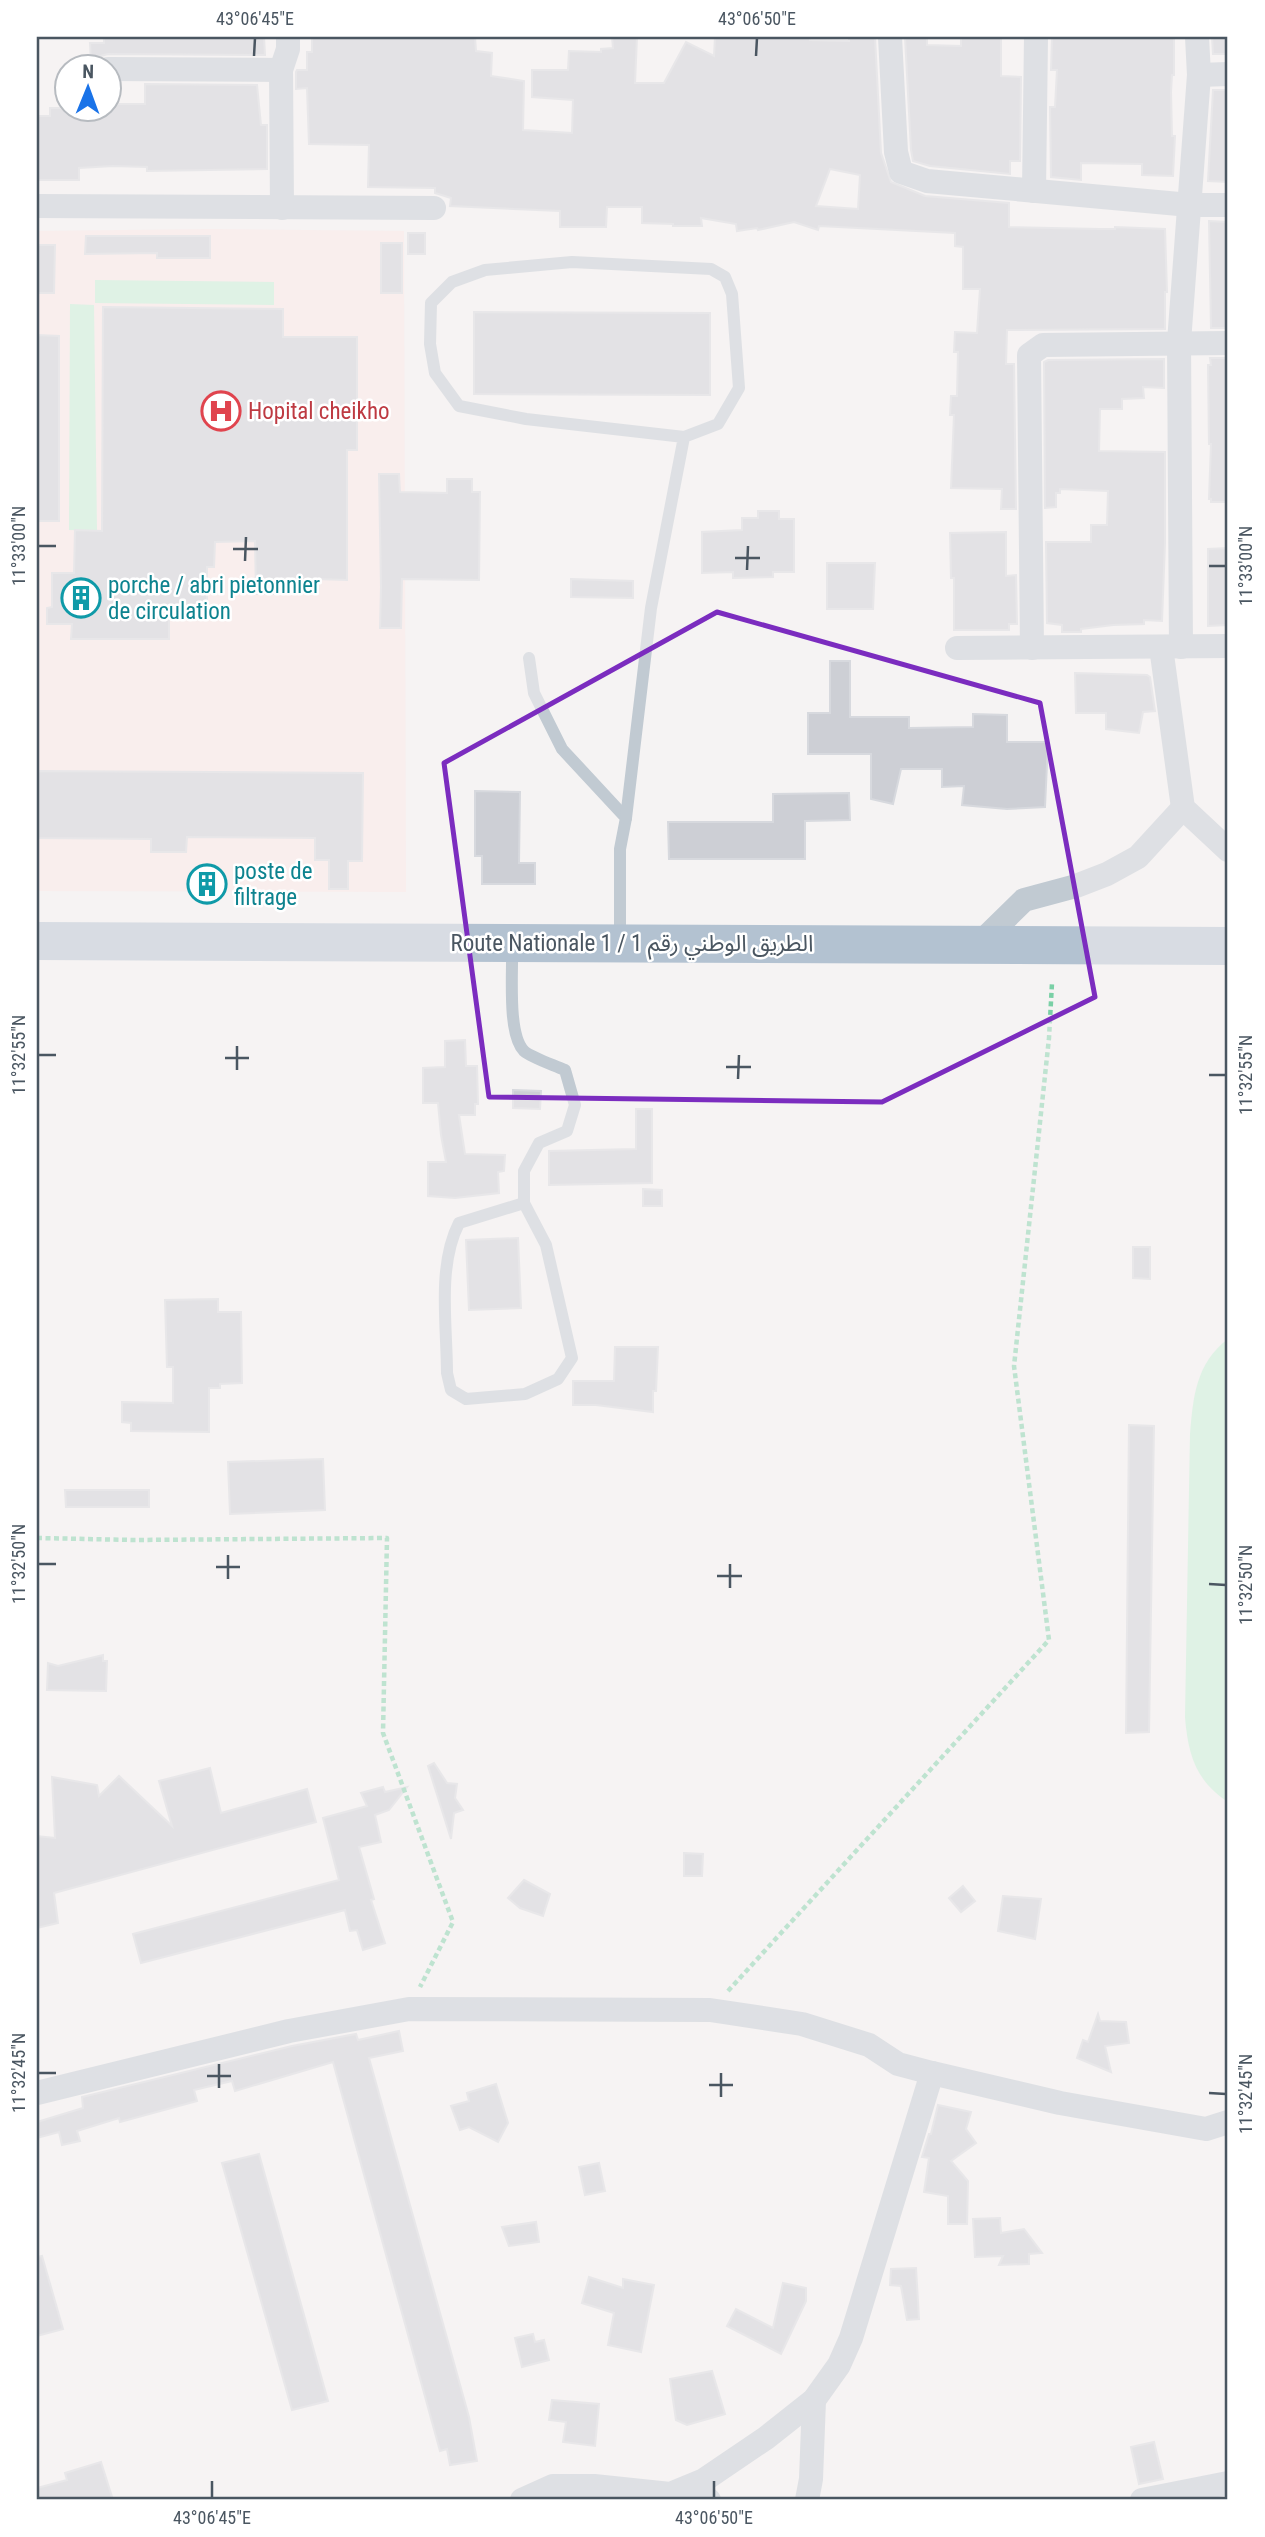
<svg xmlns="http://www.w3.org/2000/svg" width="1265" height="2537" font-family="'Roboto Condensed','Noto Sans Arabic',sans-serif">
<style>
.medical{fill:#fce8e6}
.green{fill:#c3f1d5}
.building{fill:#cdcfd5;stroke:#d7d9de;stroke-width:2;fill-rule:evenodd}
.lines{fill:none;stroke-linecap:round;stroke-linejoin:round}
.path{stroke:#7ad0a6;stroke-width:4.5;stroke-dasharray:5 3.5;stroke-linecap:butt}
.service{stroke:#c1cad2;stroke-width:12}
.minor{stroke:#c1cad2;stroke-width:24}
.primary{stroke:#b3c2d1;stroke-width:38}
.marked{fill:none;stroke:#7b2cbf;stroke-width:5;stroke-linejoin:round}
.ticks{fill:none;stroke:#4a5661;stroke-width:2.5}
.labels{text-anchor:middle;stroke-width:5;stroke-linejoin:round;paint-order:stroke}
.health-label{font-size:23px;fill:#be3a42;stroke:#fff;text-anchor:start}
.culture-label{font-size:23px;fill:#0d838f;stroke:#fff;text-anchor:start}
.street-label{font-size:23px;fill:#4a5661;stroke:#fff}
.neatline{fill:none;stroke:#4a5661;stroke-width:2.5}
.ticks-label{font-size:18px;text-anchor:middle;fill:#4a5661}
</style>
<rect width="100%" height="100%" fill="#f5f3f3"/>
<!-- medical -->
<polygon class="medical" points="212,229 404,231 406,892 37,891 37,231"/>
<!-- green -->
<g class="green">
<polygon points="95,280 274,282 274,305 95,303"/>
<polygon points="70,304 94,305 97,531 69,530"/>
<path d="M 1228,1339 L 1228,1802 C 1196,1781 1188,1755 1185,1717 L 1190,1434 C 1193,1397 1196,1363 1228,1339 Z"/>
</g>
<!-- building -->
<g class="building">
<polygon points="104,37 264,37 265,55 108,54 101,56 95,63 91,63 90,43 104,43"/>
<path d="M 312,37 L 475,37 L 476,51 L 492,53 L 491,76 L 524,81 L 523,130 L 572,133 L 573,100 L 532,97 L 532,70 L 568,70 L 569,51 L 601,52 L 601,49 L 613,48 L 612,37 L 637,37 L 635,83 L 664,83 L 686,42 L 714,56 L 715,37 L 810,37 L 810,40 L 849,41 L 849,37 L 875,37 L 881,153 L 891,182 L 925,196 L 1009,203 L 1009,227 L 1099,229 L 1115,229 L 1115,227 L 1165,229 L 1167,292 L 1165,292 L 1165,329 L 1007,330 L 1006,364 L 1014,364 L 1016,509 L 1001,509 L 1002,489 L 951,488 L 954,415 L 950,415 L 951,396 L 957,396 L 958,352 L 954,352 L 955,332 L 977,333 L 980,289 L 963,289 L 963,247 L 955,246 L 955,233 L 819,226 L 818,230 L 794,222 L 758,230 L 757,228 L 737,231 L 736,224 L 701,218 L 702,226 L 673,226 L 673,224 L 642,223 L 642,207 L 607,207 L 606,227 L 560,227 L 560,211 L 450,206 L 451,198 L 435,193 L 435,188 L 368,187 L 369,145 L 309,144 L 307,88 L 296,89 L 296,72 L 297,70 L 307,70 L 307,52 L 312,52 ZM 830,169 L 860,175 L 858,209 L 816,206 Z"/>
<polygon points="905,37 927,37 927,45 961,46 961,37 1001,37 1001,76 1021,77 1020,161 1010,161 1010,174 930,166 913,161 911,150"/>
<polygon points="1052,37 1174,37 1174,75 1172,75 1171,92 1172,136 1175,136 1173,176 1142,175 1142,164 1081,163 1081,180 1051,177 1050,107 1055,107 1057,70 1051,70"/>
<polygon points="1212,37 1228,37 1228,54 1213,54"/>
<polygon points="145,84 257,85 261,125 267,125 267,169 147,171 147,167 113,166 79,168 79,180 37,180 37,116 50,116 50,108 108,108 108,104 145,104"/>
<polygon points="1213,90 1228,90 1228,182 1208,181"/>
<polygon points="1209,221 1228,222 1228,328 1211,328"/>
<rect x="408" y="233" width="17" height="21"/>
<polygon points="86,236 210,236 210,258 157,258 157,253 85,254"/>
<rect x="381" y="243" width="21" height="50"/>
<polygon points="37,245 55,245 54,293 37,293"/>
<polygon points="103,307 283,309 283,337 357,337 357,450 347,450 347,580 282,578 282,594 256,594 255,541 215,542 214,567 207,567 207,607 169,607 169,639 71,639 72,624 47,624 47,608 52,607 52,573 74,573 75,530 102,531"/>
<polygon points="474,312 710,313 710,395 474,394"/>
<polygon points="37,335 59,336 59,521 37,521"/>
<polygon points="1210,358 1228,358 1228,502 1211,502 1211,499 1209,499 1211,444 1209,444 1208,365 1211,365"/>
<polygon points="1164,359 1164,388 1143,387 1144,398 1122,399 1122,409 1100,409 1099,451 1165,452 1165,543 1162,621 1144,620 1144,624 1113,625 1081,629 1081,632 1062,632 1062,625 1047,623 1046,542 1091,542 1091,525 1107,525 1108,491 1060,489 1060,493 1056,493 1056,507 1045,508 1044,362 1048,360"/>
<polygon points="379,474 399,474 400,492 447,493 447,479 472,479 472,492 480,492 479,580 402,579 401,628 380,628 381,587"/>
<polygon points="758,511 779,511 779,519 794,519 794,572 773,572 773,577 733,578 733,572 702,573 702,532 742,530 742,518 758,518"/>
<polygon points="1006,532 1006,576 1016,575 1017,624 1009,624 1009,630 954,630 954,578 951,578 950,533"/>
<polygon points="1228,548 1228,625 1208,626 1208,549"/>
<polygon points="827,563 875,563 873,609 827,609"/>
<polygon points="571,579 633,581 633,598 571,597"/>
<polygon points="830,661 850,661 850,717 909,717 909,728 973,727 973,714 1007,715 1007,742 1048,742 1045,807 1007,809 962,805 964,786 942,787 942,769 901,769 893,804 871,799 871,754 808,754 808,713 830,713"/>
<polygon points="1075,673 1147,675 1150,677 1155,711 1143,712 1139,733 1106,729 1106,713 1076,713"/>
<polygon points="37,771 363,773 362,861 348,861 348,889 329,889 329,860 315,860 315,838 187,837 186,852 151,852 151,839 37,838"/>
<polygon points="475,791 520,792 519,863 535,863 535,884 482,884 482,856 475,856"/>
<polygon points="849,793 850,820 805,821 805,859 669,859 668,822 773,822 773,794"/>
<polygon points="465,1040 466,1066 477,1066 478,1104 475,1104 475,1115 459,1115 465,1154 505,1155 504,1171 498,1172 499,1193 455,1198 428,1196 428,1162 446,1162 441,1135 438,1103 423,1103 423,1068 445,1067 445,1041"/>
<polygon points="513,1090 541,1091 540,1109 513,1108"/>
<polygon points="636,1109 652,1109 652,1183 549,1185 549,1151 636,1149"/>
<polygon points="643,1189 662,1190 662,1206 643,1206"/>
<polygon points="518,1238 521,1308 469,1310 466,1240"/>
<polygon points="1133,1247 1150,1247 1150,1279 1133,1278"/>
<polygon points="218,1299 218,1312 241,1312 242,1383 220,1384 220,1388 209,1388 209,1432 131,1431 131,1423 122,1422 122,1402 173,1403 173,1367 167,1367 165,1300"/>
<polygon points="615,1347 658,1347 656,1391 653,1391 653,1412 596,1405 573,1405 573,1381 614,1381"/>
<polygon points="1129,1425 1154,1426 1149,1732 1126,1733"/>
<polygon points="323,1459 325,1510 230,1514 228,1462"/>
<polygon points="65,1490 149,1490 149,1507 66,1507"/>
<polygon points="103,1655 103,1661 107,1661 106,1691 47,1690 48,1663 58,1666"/>
<polygon points="434,1763 447,1783 457,1784 455,1798 463,1810 454,1813 451,1839 428,1766"/>
<polygon points="210,1768 221,1813 307,1789 316,1822 54,1893 58,1923 37,1928 37,1836 55,1838 52,1777 97,1785 99,1796 119,1776 172,1826 159,1781"/>
<polygon points="383,1787 385,1792 407,1787 389,1810 375,1815 381,1842 359,1847 374,1899 371,1900 385,1943 363,1950 357,1930 350,1931 345,1910 141,1963 133,1934 339,1880 323,1818 367,1806 361,1793"/>
<polygon points="684,1853 703,1854 702,1876 684,1876"/>
<polygon points="524,1880 550,1894 543,1916 520,1908 508,1898"/>
<polygon points="963,1886 975,1901 961,1912 949,1898"/>
<polygon points="1003,1896 1041,1899 1035,1939 998,1931"/>
<polygon points="1098,2014 1100,2021 1126,2022 1129,2043 1105,2046 1111,2072 1077,2058 1083,2040 1088,2042"/>
<polygon points="399,2031 403,2051 369,2058 469,2417 477,2461 450,2465 447,2449 440,2451 333,2062 235,2091 232,2081 194,2090 197,2101 120,2122 119,2118 77,2131 80,2141 62,2145 59,2132 37,2138 37,2122 83,2108 82,2097 292,2046 356,2034 358,2040"/>
<polygon points="496,2084 508,2123 498,2142 469,2127 460,2130 451,2106 469,2101 467,2093"/>
<polygon points="938,2105 971,2112 966,2129 976,2143 951,2161 968,2181 967,2224 948,2224 948,2196 924,2192 929,2158 922,2157 929,2134 931,2134"/>
<polygon points="259,2154 328,2401 292,2410 222,2163"/>
<polygon points="599,2163 605,2191 585,2195 579,2167"/>
<polygon points="1000,2218 1001,2233 1024,2229 1042,2253 1029,2254 1029,2264 999,2265 1003,2256 975,2257 973,2219"/>
<polygon points="536,2222 539,2242 509,2246 502,2227"/>
<polygon points="42,2256 63,2329 37,2336 37,2257"/>
<polygon points="916,2268 919,2319 907,2320 901,2286 890,2285 891,2269"/>
<polygon points="589,2277 623,2288 623,2279 654,2285 641,2352 608,2345 614,2313 582,2303"/>
<polygon points="783,2283 806,2288 806,2301 781,2354 727,2326 736,2309 773,2328"/>
<polygon points="533,2334 535,2342 544,2340 549,2360 522,2367 515,2338"/>
<polygon points="712,2371 725,2414 687,2425 676,2420 670,2379"/>
<polygon points="552,2400 599,2404 595,2446 563,2442 566,2422 549,2420"/>
<polygon points="1154,2442 1163,2479 1139,2484 1131,2447"/>
<polygon points="101,2462 113,2500 37,2500 37,2488 67,2480 65,2473"/>
</g>
<g class="lines">
<!-- path -->
<g class="path">
<polyline points="37,1538 135,1540 387,1538 383,1733 453,1922 420,1987"/>
<polyline points="728,1991 1049,1640 1014,1366 1049,1038 1052,983"/>
</g>
<!-- service -->
<g class="service">
<polyline points="529,658 534,693 562,749 626,818 620,849 620,939"/>
<polyline points="626,818 651,608 684,437 718,424 739,388 732,294 725,277 711,269 572,262 485,270 452,282 431,303 430,344 435,373 459,406 526,419 684,437"/>
<path d="M 512,946 C 513,971 507,1034 524,1051 C 532,1058 554,1065 565,1070 L 575,1105 L 567,1131 L 539,1143 L 524,1171 L 524,1203"/>
<path d="M 524,1203 L 546,1245 L 572,1358 L 558,1379 L 525,1394 L 466,1399 L 451,1390 L 447,1373 C 447,1326 437,1266 459,1223 Z"/>
</g>
<!-- minor -->
<g class="minor">
<polyline points="890,37 896,152 901,172 927,181 1190,205 1228,205"/>
<polyline points="108,69 281,70"/>
<polyline points="1199,75 1228,74"/>
<polyline points="1034,191 1036,37"/>
<polyline points="37,206 434,208"/>
<polyline points="282,208 281,70 288,49 288,37"/>
<polyline points="1161,647 1183,808 1228,850"/>
<polyline points="1181,647 1179,342 1199,75 1197,37"/>
<polyline points="957,648 1228,646"/>
<polyline points="1032,648 1029,355 1043,345 1228,343"/>
<polyline points="978,945 1024,900 1076,886 1107,874 1138,857 1183,808"/>
<polyline points="37,2093 289,2031 409,2009 710,2010 802,2024 869,2045 898,2064 932,2073 1060,2103 1206,2129 1228,2122"/>
<polyline points="670,2494 709,2500"/>
<polyline points="522,2500 553,2486 594,2486 670,2494 704,2480 766,2438 814,2400 839,2365 851,2338 932,2073"/>
<polyline points="807,2500 811,2479 814,2400"/>
<polyline points="1142,2500 1228,2483"/>
</g>
<!-- primary -->
<polyline class="primary" points="37,941 1228,946"/>
</g>
<!-- marked area -->
<path d="M0 0H1265V2537H0ZM 717,612 L 1040,703 L 1095,997 L 882,1102 L 489,1097 L 444,763 Z" fill="#f5f3f3" fill-opacity=".55" fill-rule="evenodd"/>
<path class="marked" d="M 717,612 L 1040,703 L 1095,997 L 882,1102 L 489,1097 L 444,763 Z"/>
<!-- ticks -->
<path class="ticks" d="M 254,56 L 255,38M 756,56 L 757,38M 38,546 L 56,546M 233,549 L 258,549M 735,558 L 760,558M 245,561 L 246,537M 1209,566 L 1226,566M 747,570 L 748,546M 38,1055 L 56,1055M 225,1058 L 249,1058M 726,1067 L 751,1067M 237,1070 L 237,1046M 1209,1075 L 1226,1075M 738,1079 L 739,1055M 38,1564 L 56,1564M 216,1567 L 240,1567M 717,1576 L 742,1576M 228,1579 L 228,1555M 1209,1584 L 1226,1585M 730,1588 L 730,1564M 38,2073 L 56,2073M 207,2076 L 231,2076M 709,2085 L 733,2085M 219,2088 L 219,2064M 1209,2093 L 1226,2094M 721,2097 L 721,2073M 212,2498 L 212,2481M 714,2498 L 714,2481"/>
<!-- icons -->
<defs>
<g id="hospital-ring" transform="scale(2.0125)"><circle r="9.5" fill="#fff" stroke="#e0444e" stroke-width="1.5"/><path d="M-5-5h3v3.5h4V-5h3V5h-3V1.5h-4V5h-3Z" fill="#e0444e"/></g>
<g id="building-ring" transform="scale(2.0125)"><circle r="9.5" fill="#fff" stroke="#0f9aa8" stroke-width="1.5"/><path d="M-4-6H4V6H1V3H-1V6H-4ZM-2.5-4.3h1.7v1.8h-1.7ZM.8-4.3h1.7v1.8H.8ZM-2.5-1h1.7V.8h-1.7ZM.8-1h1.7V.8H.8Z" fill="#0f9aa8"/></g>
</defs>
<g fill-rule="evenodd">
<use href="#hospital-ring" x="221" y="411"/>
<use href="#building-ring" x="81" y="598"/>
<use href="#building-ring" x="207" y="884"/>
</g>
<g class="labels">
<!-- health labels -->
<g class="health-label">
<text x="248" y="419">Hopital cheikho</text>
</g>
<!-- culture labels -->
<g class="culture-label">
<text x="108" y="593">porche / abri pietonnier<tspan x="108" dy="26">de circulation</tspan></text>
<text x="234" y="879">poste de<tspan x="234" dy="26">filtrage</tspan></text>
</g>
<!-- street labels -->
<g class="street-label">
<text x="632" y="951">Route Nationale 1 / الطريق الوطني رقم 1</text>
</g>
</g>
<!-- border -->
<rect width="1265" height="2537" fill="none" stroke="#ffffff" stroke-width="77"/>
<!-- north arrow -->
<g transform="translate(88 88) rotate(1)"><circle r="33" fill="#ffffff" stroke="#b7bbc0" stroke-width="2"/>
<path d="M0-5L12 26L0 18L-12 26Z" fill="#1a73e8"/>
<text y="-10" font-size="19" font-weight="bold" text-anchor="middle" fill="#4a5661">N</text>
</g>
<rect x="38" y="38" width="1188" height="2460" class="neatline"/>
<g class="ticks-label">
<text x="255" y="25">43°06'45"E</text>
<text x="757" y="25">43°06'50"E</text>
<text transform="translate(19 546) rotate(-90)" y="6">11°33'00"N</text>
<text transform="translate(1246 566) rotate(-90)" y="6">11°33'00"N</text>
<text transform="translate(19 1055) rotate(-90)" y="6">11°32'55"N</text>
<text transform="translate(1246 1075) rotate(-90)" y="6">11°32'55"N</text>
<text transform="translate(19 1564) rotate(-90)" y="6">11°32'50"N</text>
<text transform="translate(1246 1585) rotate(-90)" y="6">11°32'50"N</text>
<text transform="translate(19 2073) rotate(-90)" y="6">11°32'45"N</text>
<text transform="translate(1246 2094) rotate(-90)" y="6">11°32'45"N</text>
<text x="212" y="2524">43°06'45"E</text>
<text x="714" y="2524">43°06'50"E</text>
</g>
</svg>
